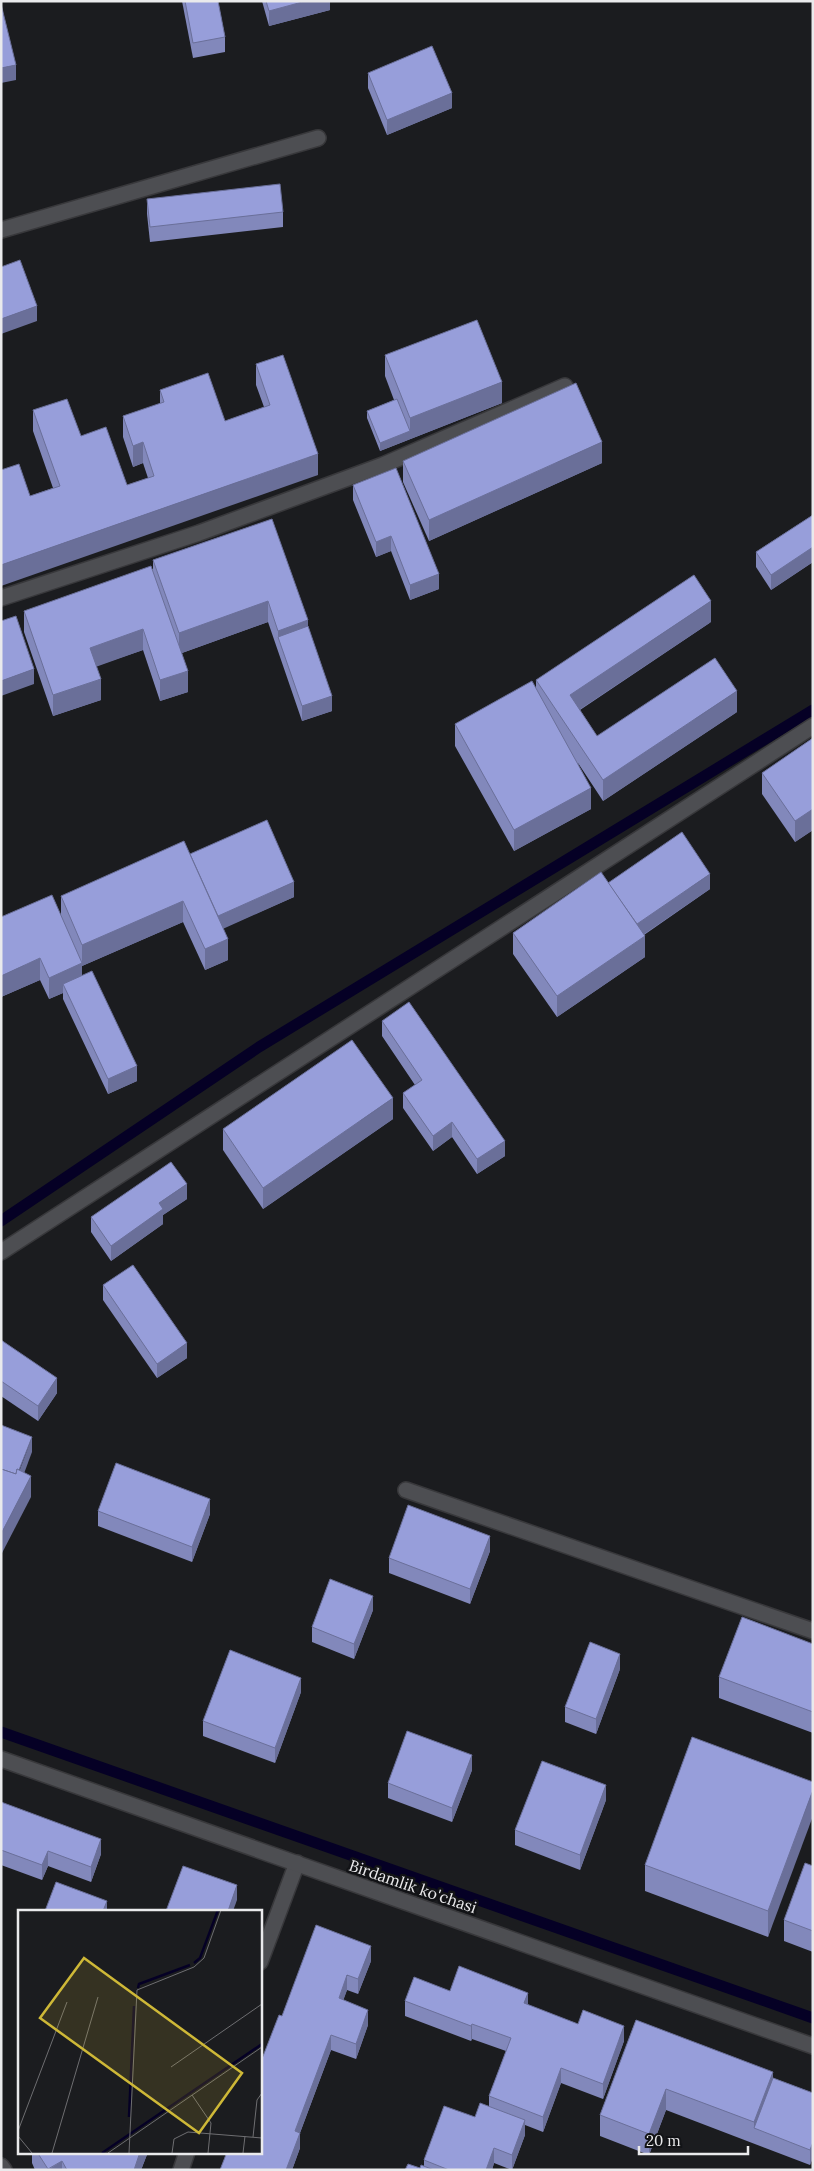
<svg xmlns="http://www.w3.org/2000/svg" width="814" height="2171" font-family="Lora,serif">
<style>
.lines{fill:none;stroke-linecap:round;stroke-linejoin:round}
.stream{stroke:#050025;stroke-width:11}
.minor-casing{stroke:#38383b;stroke-width:18}
.tertiary-casing{stroke:#38383b;stroke-width:18}
.minor{stroke:#4d4e52;stroke-width:15}
.tertiary{stroke:#4d4e52;stroke-width:15}
.wall{fill:#8288bb}
.shaded-wall{fill:#6a6f99}
.building{fill:#979eda;stroke:#6a6f99}
.labels{text-anchor:middle;stroke-width:5;stroke-linejoin:round;paint-order:stroke}
.street-label{font-size:16px;fill:#eaeaec;stroke:#121316}
.inset-river{fill:none;stroke:#050025;stroke-width:2.5}
.inset-road{fill:none;stroke:#6e6e71;stroke-width:1}
.view{fill:#ceb837;fill-opacity:0.15;stroke:#ceb837;stroke-width:2.5}
.inset-edge{fill:none;stroke:#eaeaec;stroke-width:2.5}
</style>
<rect width="100%" height="100%" fill="#1b1c1f"/>
<g class="lines">
<!-- stream -->
<g class="stream">
<polyline points="1,1221 259,1047 813,710"/>
<polyline points="1,1732 813,2018"/>
</g>
<!-- minor casing -->
<g class="minor-casing">
<g id="minor">
<polyline points="1,230 318,138"/>
<polyline points="1,598 199,533 383,465 565,386"/>
<polyline points="1,1252 813,726"/>
<polyline points="406,1490 813,1631"/>
<polyline points="260,1962 297,1863"/>
<polyline points="1,2166 4,2170"/>
<polyline points="181,2170 187,2152"/>
</g>
</g>
<!-- tertiary casing -->
<g class="tertiary-casing">
<polyline id="tertiary" points="1,1759 813,2046"/>
</g>
<!-- minor -->
<use href="#minor" class="minor"/>
<!-- tertiary -->
<use href="#tertiary" class="tertiary"/>
</g>
<!-- wall -->
<g class="wall">
<polygon points="182,1 218,1 225,37 225,52 193,58"/>
<polygon points="262,1 330,1 330,10 269,26"/>
<polygon points="368,73 452,108 387,135 368,88"/>
<polygon points="147,199 283,212 283,227 150,242 147,214"/>
<polygon points="385,355 502,403 380,451 367,418 367,411 394,400 385,376"/>
<polygon points="256,364 318,475 30,496 53,488 33,431 33,410 81,436 127,485 148,478 143,463 133,467 123,437 123,416 160,404 160,390 225,421 264,407 256,385"/>
<polygon points="403,461 602,463 429,541 403,482"/>
<polygon points="353,485 439,589 410,600 391,551 376,557 353,500"/>
<polygon points="813,515 813,562 771,590 756,567 756,552"/>
<polygon points="272,519 308,626 332,711 302,721 268,622 182,653 188,692 160,701 143,650 96,666 101,700 53,716 24,632 24,611 153,569 153,560"/>
<polygon points="711,622 580,710 597,736 737,712 603,801 578,763 591,809 514,851 455,746 455,724 536,689 536,680"/>
<polygon points="813,738 813,830 795,842 762,794 762,773"/>
<polygon points="190,854 294,897 223,928 228,960 205,970 183,922 82,966 82,975 137,1081 108,1094 63,999 63,993 49,999 40,980 1,997 61,915 61,896"/>
<polygon points="608,883 710,889 644,935 645,957 557,1017 513,954 513,933"/>
<polygon points="382,1021 505,1156 477,1174 452,1137 433,1151 403,1108 403,1093 415,1085 382,1036"/>
<polygon points="393,1119 263,1209 223,1150 223,1129"/>
<polygon points="187,1199 163,1215 163,1224 111,1261 91,1232 91,1217"/>
<polygon points="103,1285 187,1358 157,1378 103,1300"/>
<polygon points="1,1340 57,1393 38,1421 1,1396"/>
<polygon points="98,1511 210,1514 192,1562 98,1526"/>
<polygon points="490,1551 470,1604 389,1573 389,1558"/>
<polygon points="373,1610 354,1659 312,1642 312,1627"/>
<polygon points="813,1644 813,1733 719,1698 719,1677"/>
<polygon points="620,1669 596,1734 565,1722 565,1707"/>
<polygon points="301,1692 275,1763 203,1736 203,1721"/>
<polygon points="472,1770 452,1822 388,1798 388,1783"/>
<polygon points="813,1782 768,1937 645,1891 645,1865"/>
<polygon points="606,1800 580,1870 515,1845 515,1830"/>
<polygon points="1,1802 101,1854 91,1882 48,1866 42,1880 1,1865"/>
<polygon points="813,1866 813,1952 784,1941 784,1920"/>
<polygon points="371,1961 358,1994 347,1990 343,2000 368,2025 356,2059 331,2050 300,2133 300,2148 292,2170 220,2170 282,2016"/>
<polygon points="450,1991 528,2005 578,2024 624,2041 603,2099 561,2083 543,2132 525,2125 525,2135 512,2170 494,2163 492,2170 405,2170 420,2168 424,2166 424,2160 489,2106 489,2096 506,2051 472,2039 471,2041 405,2016 405,2001"/>
<polygon points="636,2020 773,2078 813,2093 813,2157 810,2165 666,2110 649,2155 600,2136 600,2115"/>
<polygon points="32,2152 148,2152 141,2170 35,2170 32,2163"/>
</g>
<!-- shaded-wall -->
<g class="shaded-wall">
<polygon points="306,1 330,1 330,10 269,26 269,11"/>
<polygon points="16,65 16,80 1,83 1,68"/>
<polygon points="452,93 452,108 387,135 387,120"/>
<polygon points="37,306 37,321 1,334 1,319"/>
<polygon points="502,382 502,403 380,451 380,443 410,431 410,418"/>
<polygon points="143,442 143,463 133,467 133,446"/>
<polygon points="602,442 602,463 429,541 429,520"/>
<polygon points="318,454 318,475 1,586 1,565"/>
<polygon points="391,536 391,551 376,557 376,542"/>
<polygon points="813,547 813,562 771,590 771,575"/>
<polygon points="439,574 439,589 410,600 410,585"/>
<polygon points="268,601 268,622 179,654 179,633"/>
<polygon points="711,601 711,622 570,716 570,695"/>
<polygon points="308,620 308,641 278,637 278,631"/>
<polygon points="143,629 143,650 90,669 90,648"/>
<polygon points="34,669 34,684 1,696 1,681"/>
<polygon points="188,671 188,692 160,701 160,680"/>
<polygon points="101,679 101,700 53,716 53,695"/>
<polygon points="737,691 737,712 603,801 603,780"/>
<polygon points="332,696 332,711 302,721 302,706"/>
<polygon points="591,788 591,809 514,851 514,830"/>
<polygon points="813,809 813,830 795,842 795,821"/>
<polygon points="710,874 710,889 634,941 634,926"/>
<polygon points="294,882 294,897 216,932 216,917"/>
<polygon points="183,901 183,922 82,966 82,945"/>
<polygon points="645,936 645,957 557,1017 557,996"/>
<polygon points="228,939 228,960 205,970 205,949"/>
<polygon points="40,958 40,980 1,997 1,976"/>
<polygon points="82,963 82,984 63,984 63,993 49,999 49,978"/>
<polygon points="137,1066 137,1081 108,1094 108,1079"/>
<polygon points="393,1098 393,1119 263,1209 263,1188"/>
<polygon points="452,1122 452,1137 433,1151 433,1136"/>
<polygon points="505,1141 505,1156 477,1174 477,1159"/>
<polygon points="187,1184 187,1199 163,1215 163,1224 111,1261 111,1246 159,1203"/>
<polygon points="187,1343 187,1358 157,1378 157,1364"/>
<polygon points="57,1378 57,1393 38,1421 38,1406"/>
<polygon points="32,1437 32,1452 16,1495 16,1480"/>
<polygon points="31,1476 31,1497 1,1555 1,1534"/>
<polygon points="210,1499 210,1514 192,1562 192,1547"/>
<polygon points="490,1536 490,1551 470,1604 470,1589"/>
<polygon points="373,1596 373,1610 354,1659 354,1644"/>
<polygon points="620,1654 620,1669 596,1734 596,1719"/>
<polygon points="301,1678 301,1692 275,1763 275,1748"/>
<polygon points="472,1755 472,1770 452,1822 452,1808"/>
<polygon points="606,1785 606,1800 580,1870 580,1855"/>
<polygon points="813,1790 813,1816 768,1937 768,1911"/>
<polygon points="101,1839 101,1854 91,1882 91,1867"/>
<polygon points="48,1851 48,1866 42,1880 42,1865"/>
<polygon points="237,1885 237,1900 233,1911 228,1911"/>
<polygon points="107,1901 107,1911 103,1911"/>
<polygon points="371,1946 371,1961 358,1994 358,1979"/>
<polygon points="347,1975 347,1990 339,2013 339,1998"/>
<polygon points="528,1993 528,2008 524,2003"/>
<polygon points="368,2010 368,2025 356,2059 356,2044"/>
<polygon points="472,2024 472,2039 471,2041 471,2026"/>
<polygon points="624,2026 624,2041 603,2099 603,2084"/>
<polygon points="331,2035 331,2050 295,2146 295,2131"/>
<polygon points="561,2068 561,2083 543,2132 543,2117"/>
<polygon points="773,2072 773,2093 754,2128 754,2122"/>
<polygon points="666,2089 666,2110 649,2155 649,2134"/>
<polygon points="525,2120 525,2135 512,2170 512,2155"/>
<polygon points="300,2133 300,2148 292,2170 286,2170"/>
<polygon points="813,2142 813,2157 810,2165 810,2150"/>
<polygon points="494,2148 494,2163 492,2170 486,2170"/>
<polygon points="140,2152 148,2152 141,2170 134,2170"/>
<polygon points="62,2161 62,2170 48,2170"/>
</g>
<!-- building -->
<g class="building">
<polygon points="185,1 218,1 225,37 193,43"/>
<polygon points="266,1 306,1 269,11"/>
<polygon points="1,4 16,65 1,68"/>
<polygon points="432,46 452,93 387,120 368,73"/>
<polygon points="280,184 283,212 150,227 147,199"/>
<polygon points="20,260 37,306 1,319 1,267"/>
<polygon points="477,320 502,382 410,418 385,355"/>
<polygon points="283,355 318,454 1,565 1,470 19,464 30,496 60,486 33,410 67,399 81,436 106,427 127,485 154,476 143,442 133,446 123,416 164,402 160,390 208,373 225,421 270,405 256,364"/>
<polygon points="576,383 602,442 429,520 403,461"/>
<polygon points="397,399 410,431 380,443 367,411"/>
<polygon points="396,468 439,574 410,585 391,536 376,542 353,485"/>
<polygon points="813,515 813,547 771,575 756,552"/>
<polygon points="272,519 308,620 278,631 268,601 179,633 153,560"/>
<polygon points="151,566 188,671 160,680 143,629 90,648 101,679 53,695 24,611"/>
<polygon points="694,575 711,601 570,695 597,736 715,658 737,691 603,780 536,680"/>
<polygon points="16,616 34,669 1,681 1,621"/>
<polygon points="308,626 332,696 302,706 278,637"/>
<polygon points="532,681 591,788 514,830 455,724"/>
<polygon points="813,738 813,809 795,821 762,773"/>
<polygon points="267,820 294,882 218,916 190,854"/>
<polygon points="682,832 710,874 637,924 608,883"/>
<polygon points="184,841 228,939 205,949 183,901 82,945 61,896"/>
<polygon points="601,872 645,936 557,996 513,933"/>
<polygon points="52,895 82,963 49,978 40,958 1,976 1,917"/>
<polygon points="92,971 137,1066 108,1079 63,984"/>
<polygon points="409,1002 505,1141 477,1159 452,1122 433,1136 403,1093 422,1080 382,1021"/>
<polygon points="352,1040 393,1098 263,1188 223,1129"/>
<polygon points="171,1162 187,1184 159,1203 163,1209 111,1246 91,1217"/>
<polygon points="133,1265 187,1343 157,1364 103,1285"/>
<polygon points="1,1340 57,1378 38,1406 1,1381"/>
<polygon points="1,1425 32,1437 19,1470 17,1469 16,1474 1,1469"/>
<polygon points="116,1463 210,1499 192,1547 98,1511"/>
<polygon points="1,1469 16,1474 17,1469 31,1476 1,1534"/>
<polygon points="408,1505 490,1536 470,1589 389,1558"/>
<polygon points="330,1579 373,1596 354,1644 312,1627"/>
<polygon points="742,1617 813,1644 813,1712 719,1677"/>
<polygon points="590,1642 620,1654 596,1719 565,1707"/>
<polygon points="230,1650 301,1678 275,1748 203,1721"/>
<polygon points="407,1731 472,1755 452,1808 388,1783"/>
<polygon points="692,1737 813,1782 813,1790 768,1911 645,1865"/>
<polygon points="542,1761 606,1785 580,1855 515,1830"/>
<polygon points="1,1802 101,1839 91,1867 48,1851 42,1865 1,1850"/>
<polygon points="805,1863 813,1866 813,1931 784,1920"/>
<polygon points="183,1866 237,1885 228,1911 166,1911"/>
<polygon points="56,1882 107,1901 103,1911 45,1911"/>
<polygon points="316,1925 371,1946 358,1979 347,1975 339,1998 368,2010 356,2044 331,2035 295,2131 300,2133 286,2170 220,2170 227,2152 260,2152 260,2064 279,2015 282,2016"/>
<polygon points="459,1966 528,1993 524,2003 578,2024 583,2010 624,2026 603,2084 561,2068 543,2117 489,2096 511,2038 472,2024 471,2026 405,2001 414,1977 450,1991"/>
<polygon points="636,2020 773,2072 754,2122 666,2089 649,2134 600,2115"/>
<polygon points="773,2078 813,2093 813,2142 810,2150 754,2128"/>
<polygon points="480,2103 525,2120 512,2155 494,2148 486,2170 449,2170 424,2160 444,2106 475,2117"/>
<polygon points="37,2152 140,2152 134,2170 67,2170 62,2161 48,2169"/>
<polygon points="408,2164 420,2168 421,2165 434,2170 405,2170"/>
</g>
<g class="labels">
<!-- street labels -->
<g class="street-label">
<text transform="translate(413 1886) rotate(19)" y="6">Birdamlik ko'chasi</text>
</g>
</g>
<!-- overview -->
<g transform="translate(18 1910)">
<rect width="244" height="244" fill="#1b1c1f"/>
<path class="inset-river" d="M 176,53 L 182,48 L 200,0M 120,78 L 121,74 L 172,55M 111,207 L 116,96M 84,243 L 244,134"/>
<path class="inset-road" d="M 153,157 L 244,94M 174,185 L 193,213 L 190,243M 0,221 L 49,92M 0,226 L 14,243M 235,227 L 239,190 L 244,183M 34,243 L 80,87M 90,243 L 244,137M 111,243 L 119,80 L 176,57 L 186,48 L 203,0M 154,243 L 156,229 L 170,222 L 244,228M 225,243 L 227,226"/>
<path class="view" d="M 66,48 L 224,163 L 181,223 L 22,108 Z"/>
<rect width="244" height="244" class="inset-edge"/>
</g>
<!-- border -->
<rect width="814" height="2171" fill="none" stroke="#eaeaec" stroke-width="5"/>
<!-- scale -->
<path d="M639 2146v8h109v-8" fill="none" stroke="#eaeaec" stroke-width="2.5"/>
<text x="646" y="2146" font-size="15" fill="#eaeaec" stroke="#121316" stroke-width="4" paint-order="stroke">20 m</text>
</svg>
